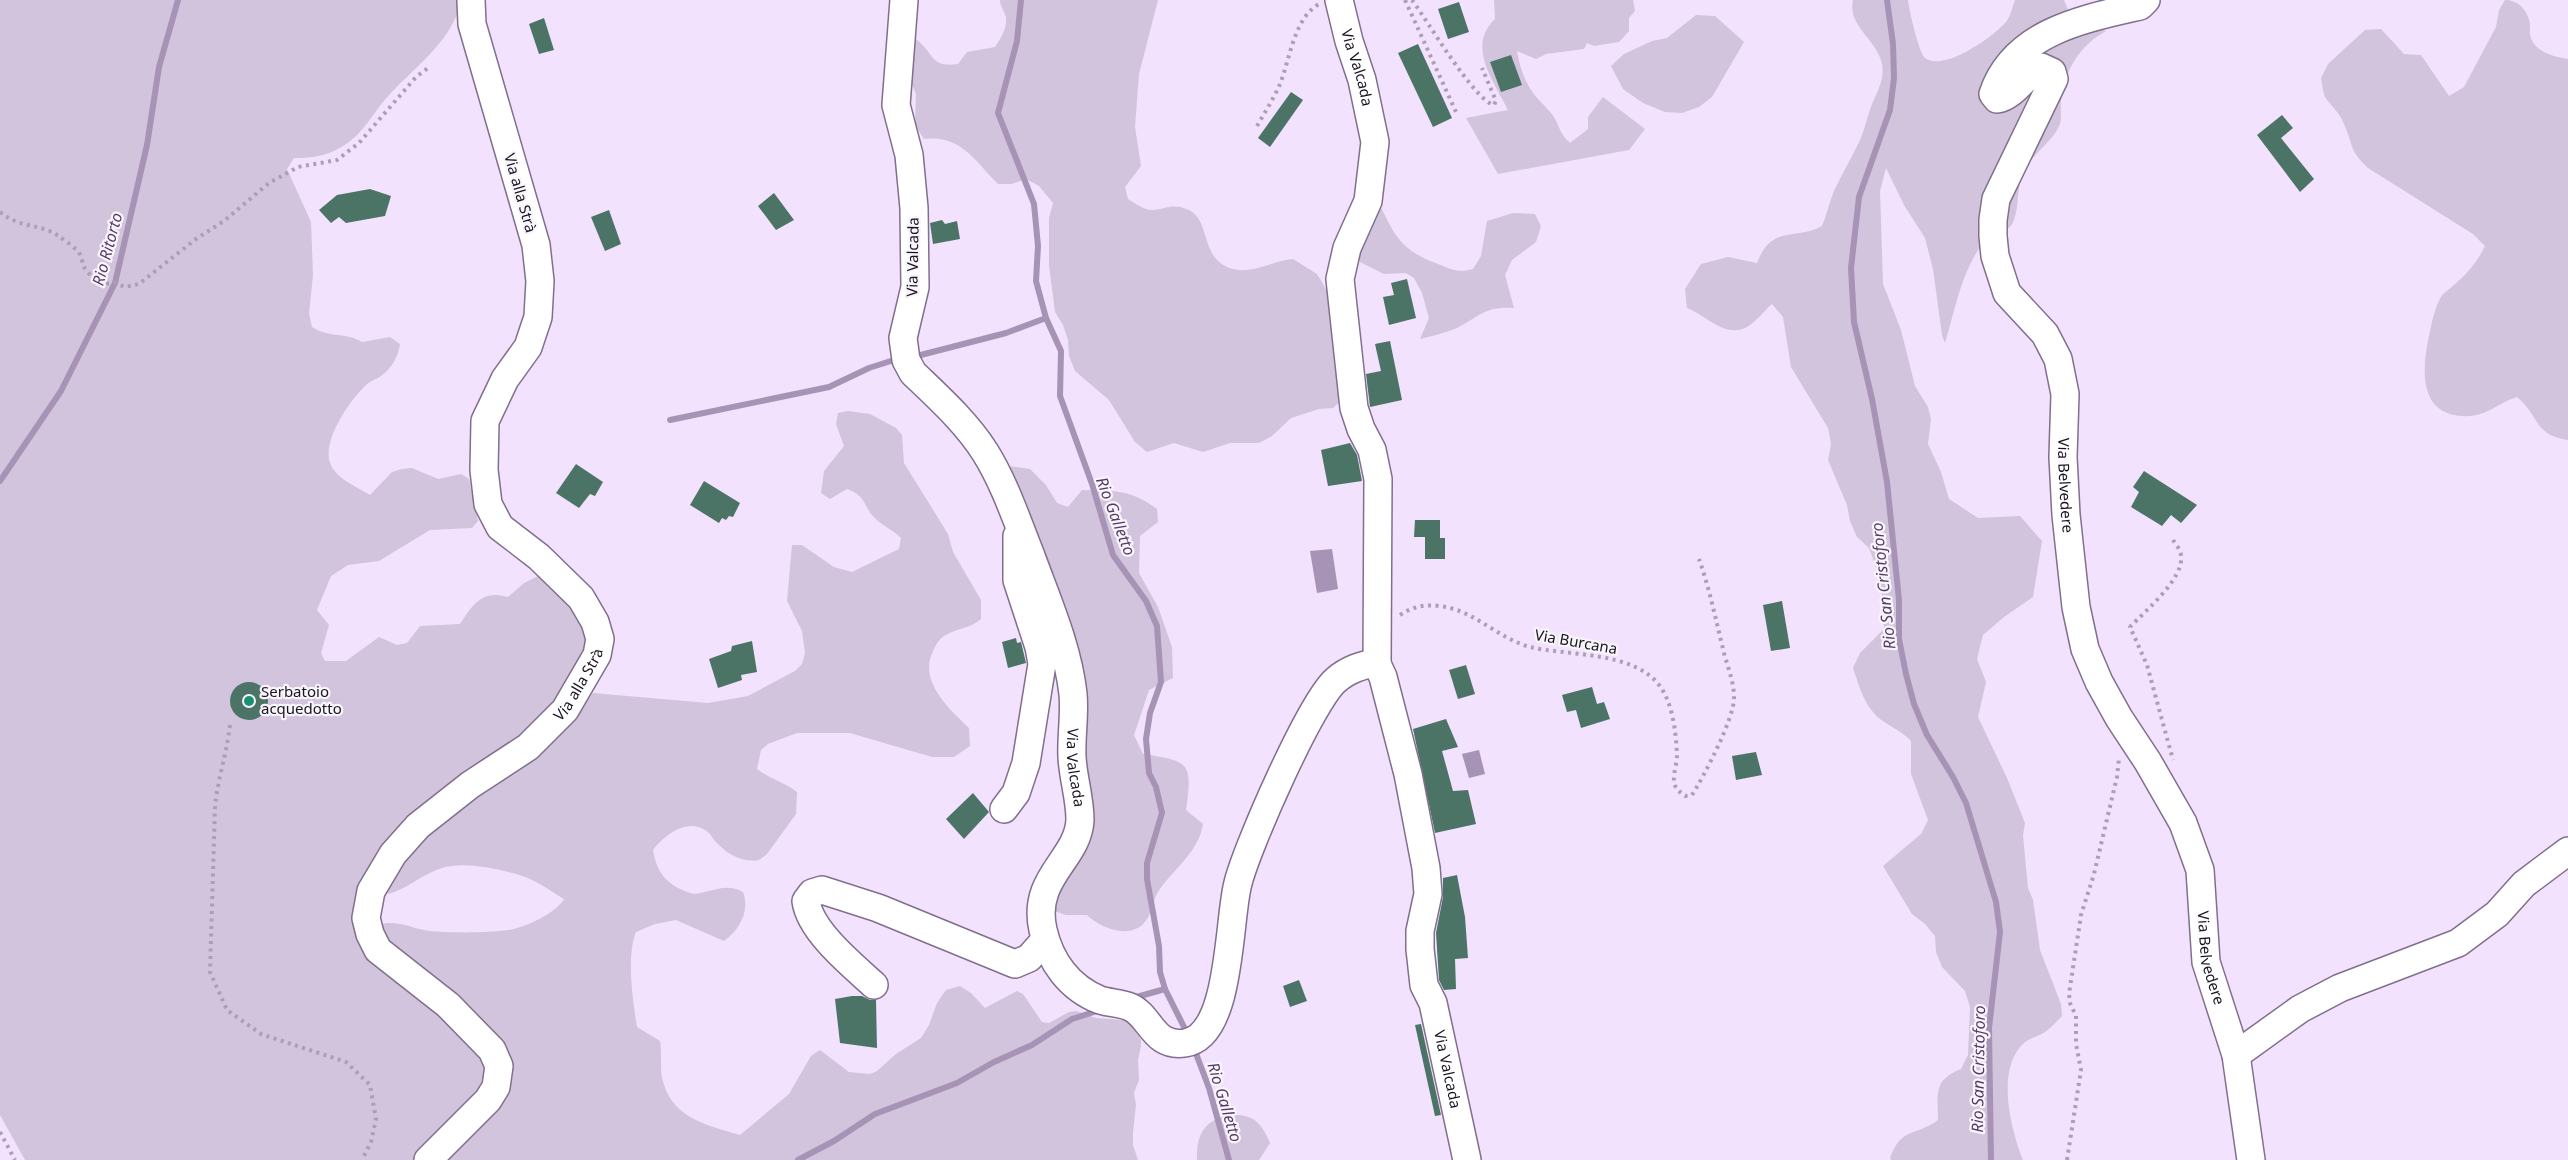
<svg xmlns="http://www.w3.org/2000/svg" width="2568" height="1160" font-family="'Noto Sans',sans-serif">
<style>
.green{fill:#d2c4dc}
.water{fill:#a793b6}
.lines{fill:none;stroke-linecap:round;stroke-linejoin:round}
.stream{stroke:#a793b6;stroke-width:6}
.building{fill:#4c7466}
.minor-casing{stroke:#806f8d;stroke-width:30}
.path{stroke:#ac9fb5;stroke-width:4;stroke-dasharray:3 4.5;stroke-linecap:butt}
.minor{stroke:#fff;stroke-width:27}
.poi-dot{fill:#198f72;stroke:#f8f5fb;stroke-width:2}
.labels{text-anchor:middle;stroke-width:4.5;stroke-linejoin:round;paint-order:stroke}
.street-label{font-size:15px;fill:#1b1420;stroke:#f8f5fb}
.poi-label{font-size:15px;fill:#1b1420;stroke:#f8f5fb;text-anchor:start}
.water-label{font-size:16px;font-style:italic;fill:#563968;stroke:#f8f5fb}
</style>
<rect width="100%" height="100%" fill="#f2e2fd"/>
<!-- green -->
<g class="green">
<path d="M 0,0 L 462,0 C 451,42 419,63 391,93 C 375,109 365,132 346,144 C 329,156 313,158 294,158 L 287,169 L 311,222 L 313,275 L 309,314 L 312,327 C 328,338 346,332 362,342 L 390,337 L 400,344 C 398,358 390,371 378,378 C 373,380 369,382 366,385 C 350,400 322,440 330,463 C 335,478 357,487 370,495 L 392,472 L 402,469 L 412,468 L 438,479 L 461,474 L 469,479 L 478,521 L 472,528 L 430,530 L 379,561 L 348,565 L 331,576 L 317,610 L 329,625 L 321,653 L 325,661 L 346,661 L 379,637 L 397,645 L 407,643 L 420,626 L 460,624 C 472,605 483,589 508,597 L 524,583 L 540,575 L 571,592 L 590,648 L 570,687 L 532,726 L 490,760 L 353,918 L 460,1031 L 486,1065 L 482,1092 L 415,1160 L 25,1160 L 0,1115 Z"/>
<path d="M 1000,0 L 1158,0 L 1139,74 L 1135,127 L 1141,166 L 1125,187 L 1128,199 C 1136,204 1145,211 1154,210 C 1168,208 1174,203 1189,210 C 1213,222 1198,265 1239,270 C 1257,272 1276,260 1293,259 L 1317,274 L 1330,296 L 1343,399 L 1333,408 L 1319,409 L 1291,418 L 1272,436 L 1259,443 L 1230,443 L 1203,452 L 1174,443 L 1147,452 L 1135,442 L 1109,400 L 1075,371 L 1069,356 L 1068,340 L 1063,325 L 1055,312 L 1049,265 L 1049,218 L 1053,203 L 1039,186 L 1026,179 L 1012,184 L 998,184 C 974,160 961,135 924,139 L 915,125 L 916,94 L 903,65 L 908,51 L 916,39 C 935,54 930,68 958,64 L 967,52 L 995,47 C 1000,39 1007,29 1006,19 C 1006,12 1000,8 1000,0 Z"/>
<path d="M 1494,0 L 1633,0 L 1635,11 L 1629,18 L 1629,31 L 1619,42 L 1594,46 L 1587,43 L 1584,49 L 1546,54 L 1536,59 L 1517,51 C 1520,68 1525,84 1537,98 C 1543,105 1551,111 1555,119 C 1560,129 1562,136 1570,143 L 1588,129 L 1588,117 L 1603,97 L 1645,129 L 1629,150 L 1498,174 L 1466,118 L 1508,110 C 1494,82 1466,46 1495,19 Z"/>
<path d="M 1853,0 L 1908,0 C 1909,10 1919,53 1925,58 C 1944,72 1993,37 2006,22 C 2011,16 2012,7 2015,0 L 2064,0 L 2070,15 L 2106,31 C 2079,46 2065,70 2061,101 C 2060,108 2062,117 2060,124 C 2054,141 2031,154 2022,175 C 2017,189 2019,206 2014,220 C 2009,235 1990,233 1982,244 C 1961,273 1955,310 1945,343 L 1942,335 L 1933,269 L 1925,238 L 1904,205 L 1886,168 L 1880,191 L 1883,284 L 1901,330 L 1915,386 L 1928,407 L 1931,419 L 1928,444 L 1941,472 L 1949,499 L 1978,518 L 2020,516 L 2042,541 L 2033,597 L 2004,617 L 1983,635 L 1977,659 L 1986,682 L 1978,717 L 2007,778 L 2025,823 L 2023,835 L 2028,888 L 2033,900 L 2040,950 L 2061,1004 L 2062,1016 C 2057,1021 2051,1028 2045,1032 C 2039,1036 2030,1038 2024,1043 C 1995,1069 2011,1130 2023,1160 L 1891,1160 L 1890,1158 C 1902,1126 1915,1137 1938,1120 C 1938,1094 1933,1080 1961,1069 L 1968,1055 L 1970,1007 L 1965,991 L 1942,967 L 1936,952 L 1935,936 L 1925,924 L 1912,914 L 1883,866 L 1921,834 L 1928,820 L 1911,774 L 1911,741 C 1899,728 1882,724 1873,712 C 1863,701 1858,682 1853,668 L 1860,653 L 1884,629 L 1882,595 L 1875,564 L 1869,548 L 1857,537 L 1850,521 L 1847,505 L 1828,460 L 1831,444 L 1828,428 L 1791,367 L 1783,317 L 1772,304 C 1764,311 1756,322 1747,327 C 1725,339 1706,315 1687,308 L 1685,289 L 1701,264 L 1728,257 L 1757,263 C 1772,224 1794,241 1822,226 C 1827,214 1829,203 1834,191 C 1842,173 1853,156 1861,138 C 1865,128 1867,117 1871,107 C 1876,93 1885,81 1882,64 C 1877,39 1847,26 1853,0 Z"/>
<path d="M 2505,0 C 2517,0 2526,8 2529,20 C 2531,24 2529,30 2530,34 C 2532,51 2554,57 2568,59 L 2568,440 C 2533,435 2541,417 2517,397 C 2500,402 2489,414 2471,416 C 2419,419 2421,373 2429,336 C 2432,323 2434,309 2441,297 C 2444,292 2450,289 2454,285 C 2467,274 2478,261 2485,246 L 2473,234 L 2368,168 C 2348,149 2354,146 2344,124 C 2340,113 2331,106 2325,97 C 2323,92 2322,84 2321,78 L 2328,64 L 2365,30 L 2381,29 L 2404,54 L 2421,55 L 2449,96 L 2464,87 L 2496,27 L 2499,10 Z"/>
<polygon points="1696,15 1715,16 1744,42 1712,97 1699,107 1682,113 1665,112 1643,103 1623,89 1611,66 1624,54 1652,41 1667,38"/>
<path d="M 1377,199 C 1394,234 1399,250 1438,264 C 1453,270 1458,273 1473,269 L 1481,256 L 1487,221 L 1513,213 L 1535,214 L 1541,226 L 1536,242 L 1512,260 L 1505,275 L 1514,308 C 1485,306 1480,316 1457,328 C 1445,333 1432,336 1420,339 L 1429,318 L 1422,293 L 1414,278 L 1406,273 L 1384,274 L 1360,262 L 1358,254 Z"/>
<path d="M 848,411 L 870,414 L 896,428 L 902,435 L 904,463 L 948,534 L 953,552 L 981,600 L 981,619 C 970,629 956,628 944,636 C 938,640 936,645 933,651 C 918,681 949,709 969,728 L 970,746 L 954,757 L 932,757 L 850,733 L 797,733 L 768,744 L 761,750 L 757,769 C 770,779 784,782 797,792 L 796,814 L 767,854 L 759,860 C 741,863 727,854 715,841 C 712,837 709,832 705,830 C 687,818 664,835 653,850 C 657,875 669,887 694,894 C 711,892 727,882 743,892 C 750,911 740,929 724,941 L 676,920 L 655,924 L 636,932 C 626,957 633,1001 637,1027 L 660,1041 C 662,1053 660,1067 662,1078 C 671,1118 706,1125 740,1135 L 789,1094 L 811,1056 L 820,1050 L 849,1072 L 870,1074 L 877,1071 L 896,1054 L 921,1038 L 929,1025 L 937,1003 L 946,990 L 960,986 L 971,993 L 985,1008 L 1017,991 L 1023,994 L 1042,1022 L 1049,1023 L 1069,1012 L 1076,1011 L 1096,1018 L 1124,1020 L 1134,1028 L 1141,1040 L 1141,1046 L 1138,1060 L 1139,1080 L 1134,1093 L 1136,1105 L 1133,1132 L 1133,1145 L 1138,1160 L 444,1160 L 491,1116 L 510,1088 L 513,1062 L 486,1029 L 384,945 L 379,925 C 396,919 412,929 429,931 C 450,933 488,933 508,930 C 525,928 556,913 564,899 C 555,894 546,887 536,882 C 515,871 465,860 442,868 C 422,874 407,889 388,894 L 383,883 L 413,845 L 458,809 L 550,746 L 593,693 L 708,703 L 748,696 L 795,671 L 802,664 L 805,653 L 802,631 L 787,601 L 792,545 L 802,545 L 834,567 L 852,572 L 899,549 L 901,538 C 893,530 885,527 877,520 C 863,509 868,496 847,489 L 830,499 L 821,493 L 824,471 L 844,446 L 836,424 L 838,413 Z"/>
<path d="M 1001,465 L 1030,469 L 1046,485 L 1057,503 L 1068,507 L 1082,490 C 1115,491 1130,489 1157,509 L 1158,522 L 1140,536 L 1139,573 L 1158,607 L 1172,647 L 1173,678 L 1149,690 L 1134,735 L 1143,754 C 1189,761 1193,762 1186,810 L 1203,824 C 1199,851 1175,868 1160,889 C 1153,898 1153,910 1147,919 C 1134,941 1101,929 1087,915 L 1066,915 L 1054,911 L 1055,898 L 1072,867 L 1082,674 Z"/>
<path d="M 1231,1114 C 1255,1116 1260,1121 1270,1143 L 1259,1160 L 1197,1160 C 1196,1133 1205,1120 1231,1114 Z"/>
</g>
<!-- water -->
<g class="water">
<polygon points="1332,549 1338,589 1317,593 1310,551"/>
<polygon points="1479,750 1485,774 1469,778 1462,754"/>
</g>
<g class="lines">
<!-- stream -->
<g class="stream">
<polyline points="1021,0 1017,41 998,113 1034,204 1038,246 1036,281 1046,318 1061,351 1060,396 1092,484 1113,555 1146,601 1157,626 1161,682 1150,713 1146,739 1149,773 1156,787 1162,813 1147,863 1147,879 1159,946 1160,972 1165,989 1188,1035"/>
<polyline points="1887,0 1893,44 1894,78 1890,110 1859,197 1851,268 1854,322 1872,399 1887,482 1899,600 1899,639 1906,674 1914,704 1927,735 1953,777 1966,803 1996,902 2000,932 1989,1028 1991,1160"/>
<polyline points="913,357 1006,333 1046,318"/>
<polyline points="670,420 829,387 869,368 897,359"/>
<polyline points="0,481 61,391 115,283 147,145 159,67 178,0"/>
<polyline points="1133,998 1165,989"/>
<polyline points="1195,1051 1209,1088 1229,1160"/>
<polyline points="798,1160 834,1141 875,1114 957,1083 994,1062 1032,1045 1072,1019 1100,1010"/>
</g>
</g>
<!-- building -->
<g class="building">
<polygon points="1459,2 1469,32 1448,39 1438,9"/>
<polygon points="544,18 554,50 539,54 529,24"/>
<polygon points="1418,44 1452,118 1433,127 1398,53"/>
<polygon points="1511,55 1522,85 1501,92 1490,62"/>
<polygon points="1291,92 1303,100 1270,147 1258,138"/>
<polygon points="2282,115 2293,128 2281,138 2314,179 2300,192 2257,135"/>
<polygon points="370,189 391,196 385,216 346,223 339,217 331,223 319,210 337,195"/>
<polygon points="774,193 794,220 776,230 758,206"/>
<polygon points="609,210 621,244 605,251 591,217"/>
<polygon points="942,220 945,224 957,221 960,239 933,244 930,223"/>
<polygon points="1407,279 1416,318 1389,325 1383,297 1394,295 1391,283"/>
<polygon points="1390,341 1402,400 1370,407 1366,374 1381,371 1375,344"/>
<polygon points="1350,443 1357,455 1362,481 1328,486 1321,450"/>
<polygon points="576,464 603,482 595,496 590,494 579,508 556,493"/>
<polygon points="2144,471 2197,505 2181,523 2171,515 2162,526 2131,507 2139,492 2133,487"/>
<polygon points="704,481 740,503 733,517 729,516 726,520 722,518 719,523 690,505"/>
<polygon points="1415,520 1440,520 1440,538 1445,538 1445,559 1425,559 1425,537 1414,537"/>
<polygon points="1782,601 1790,648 1771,651 1763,605"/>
<polygon points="1016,638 1017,643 1021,642 1026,663 1008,668 1002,642"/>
<polygon points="752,641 757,672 741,675 742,680 718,688 709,659 731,651 732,646"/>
<polygon points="1466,665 1475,694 1458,699 1449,670"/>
<circle cx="249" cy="701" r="19"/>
<polygon points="1592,687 1597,704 1604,702 1610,719 1581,728 1576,710 1567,712 1562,695"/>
<polygon points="1446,719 1458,747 1442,751 1453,791 1468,790 1476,824 1435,833 1413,729"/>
<polygon points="1756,752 1762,775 1736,780 1732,756"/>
<polygon points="973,793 989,812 964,839 946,819"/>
<polygon points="1457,875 1465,917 1468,958 1455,959 1456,989 1444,990 1439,980 1436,933 1443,897 1443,878"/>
<polygon points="1299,980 1307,1001 1290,1007 1283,986"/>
<polygon points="852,996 862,996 870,1000 876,1000 877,1048 840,1043 835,999"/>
<polygon points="1421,1024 1441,1115 1435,1116 1415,1025"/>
</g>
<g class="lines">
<!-- minor casing -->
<g class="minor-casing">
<g id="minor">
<path id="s1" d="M 904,0 L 896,105 L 909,155 L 914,208 L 915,287 L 903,338 L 906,360 L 913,373 C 938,397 966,422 985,452 C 1005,484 1017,521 1031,556 C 1047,600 1068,647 1073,694 C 1075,715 1071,736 1072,757 C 1073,778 1080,798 1080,820 C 1078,860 1031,877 1043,930 C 1050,961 1069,988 1100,1000 C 1109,1003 1121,1003 1130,1007 C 1151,1016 1153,1048 1185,1043 C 1232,1036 1228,919 1238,883 C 1247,847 1311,701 1336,680 C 1346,671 1364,663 1377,664 L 1383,677 L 1408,774 L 1426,868 L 1428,894 L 1420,931 L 1420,949 L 1424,985 L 1433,1003 L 1467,1160"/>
<path id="s2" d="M 1339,0 L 1349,41 L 1362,80 L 1375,142 L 1368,201 L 1347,248 L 1340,279 L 1354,408 L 1361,429 L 1372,450 L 1378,479 L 1377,664"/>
<path id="s3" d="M 2146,0 L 2140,6 C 2083,19 2014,32 1993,94 L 1997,99 C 2015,96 2025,74 2041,67 L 2052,72 L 2054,79 L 1996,199 L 1993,220 L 1993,236 L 1995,256 L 2007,293 L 2045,334 L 2058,359 L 2065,394 L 2063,457 L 2066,515 L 2076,607 L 2085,649 L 2099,682 L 2119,718 L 2148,762 L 2183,823 L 2200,870 L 2206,962 L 2236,1055 L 2251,1160"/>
<polyline points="1004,809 1016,793 1026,763 1042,664 1039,647 1017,580 1017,536"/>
<path d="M 874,985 C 852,965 810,931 806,901 L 812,893 L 822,890 L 878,908 L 1015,964 L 1029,958 L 1045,940"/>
<polyline points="2236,1055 2300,1009 2340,988 2458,943 2497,914 2524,884 2568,851"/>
<path id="s4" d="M 428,1160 L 488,1100 L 496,1087 L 499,1066 L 492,1050 L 448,1005 L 378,950 L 370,934 L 366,918 L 371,891 L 393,854 L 418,826 L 470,785 L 528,747 L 565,710 L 597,655 L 600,639 L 595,622 L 581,598 L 539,557 L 500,527 L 488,504 L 484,470 L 485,421 L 505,379 L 528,347 L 538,317 L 540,281 L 536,245 L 472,24 L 471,0"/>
</g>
</g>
<!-- path -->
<g class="path">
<polyline points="1405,0 1456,112"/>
<path d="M 1412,0 C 1427,20 1474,100 1494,105 L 1496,101 L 1482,68"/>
<path d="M 1257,126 C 1265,112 1274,98 1280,84 C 1290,59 1294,18 1319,4"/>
<path d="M 0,212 C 21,229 38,223 57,235 C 64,240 74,246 79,253 C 82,257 82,263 84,267 C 88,274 95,279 100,284 L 115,283 L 125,287 L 139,284 L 196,239 L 224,221 L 269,183 L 298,167 L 337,160 L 359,143 L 416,77 L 428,68"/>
<path d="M 2173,540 C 2176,545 2181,550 2181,556 C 2184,579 2145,611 2130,627 L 2147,665 L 2173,760"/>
<path d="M 1400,615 C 1412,607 1424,604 1439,606 C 1473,609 1497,638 1530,647 C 1568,656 1633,651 1659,685 C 1673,703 1676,733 1677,755 C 1677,764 1673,774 1674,782 C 1675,789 1680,792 1685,796 L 1692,795 C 1704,776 1734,719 1734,698 C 1734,682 1728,668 1724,653 C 1716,621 1710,590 1699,559"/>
<path d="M 230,725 C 227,752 218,778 215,806 L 210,972 L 227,1010 L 261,1034 L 346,1062 L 370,1085 L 376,1119 L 371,1142 L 362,1160"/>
<polyline points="0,1132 15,1160"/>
<polyline points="2067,1160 2081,1070 2076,1044 2076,1016 2070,1003 2069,994 2081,915 2094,874 2117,777 2119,758"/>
</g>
<!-- minor -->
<use href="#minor" class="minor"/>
</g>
<!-- markers -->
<circle class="poi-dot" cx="249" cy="701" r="6"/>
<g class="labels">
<!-- street labels -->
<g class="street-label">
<text dy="5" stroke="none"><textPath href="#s2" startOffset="70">Via Valcada</textPath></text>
<text transform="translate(520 193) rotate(74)" y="5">Via alla Strà</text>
<text transform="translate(913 257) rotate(-89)" y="5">Via Valcada</text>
<text dy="5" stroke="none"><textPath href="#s3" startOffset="710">Via Belvedere</textPath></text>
<text transform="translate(1576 642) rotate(10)" y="5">Via Burcana</text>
<text dy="5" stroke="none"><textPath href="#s4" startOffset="650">Via alla Strà</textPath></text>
<text dy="5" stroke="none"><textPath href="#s1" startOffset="818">Via Valcada</textPath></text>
<text dy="5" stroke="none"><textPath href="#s3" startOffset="1214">Via Belvedere</textPath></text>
<text dy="5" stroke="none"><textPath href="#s1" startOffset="2049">Via Valcada</textPath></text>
</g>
<!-- poi labels -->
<g class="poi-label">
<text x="261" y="697">Serbatoio<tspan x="261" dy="17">acquedotto</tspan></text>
</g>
<!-- water labels -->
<g class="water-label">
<text transform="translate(107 249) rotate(-75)" y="6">Rio Ritorto</text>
<text transform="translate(1116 516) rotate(69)" y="6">Rio Galletto</text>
<text transform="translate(1883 586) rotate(-96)" y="6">Rio San Cristoforo</text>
<text transform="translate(1978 1069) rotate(-89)" y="6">Rio San Cristoforo</text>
<text transform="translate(1225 1102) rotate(73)" y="6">Rio Galletto</text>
</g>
</g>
</svg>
